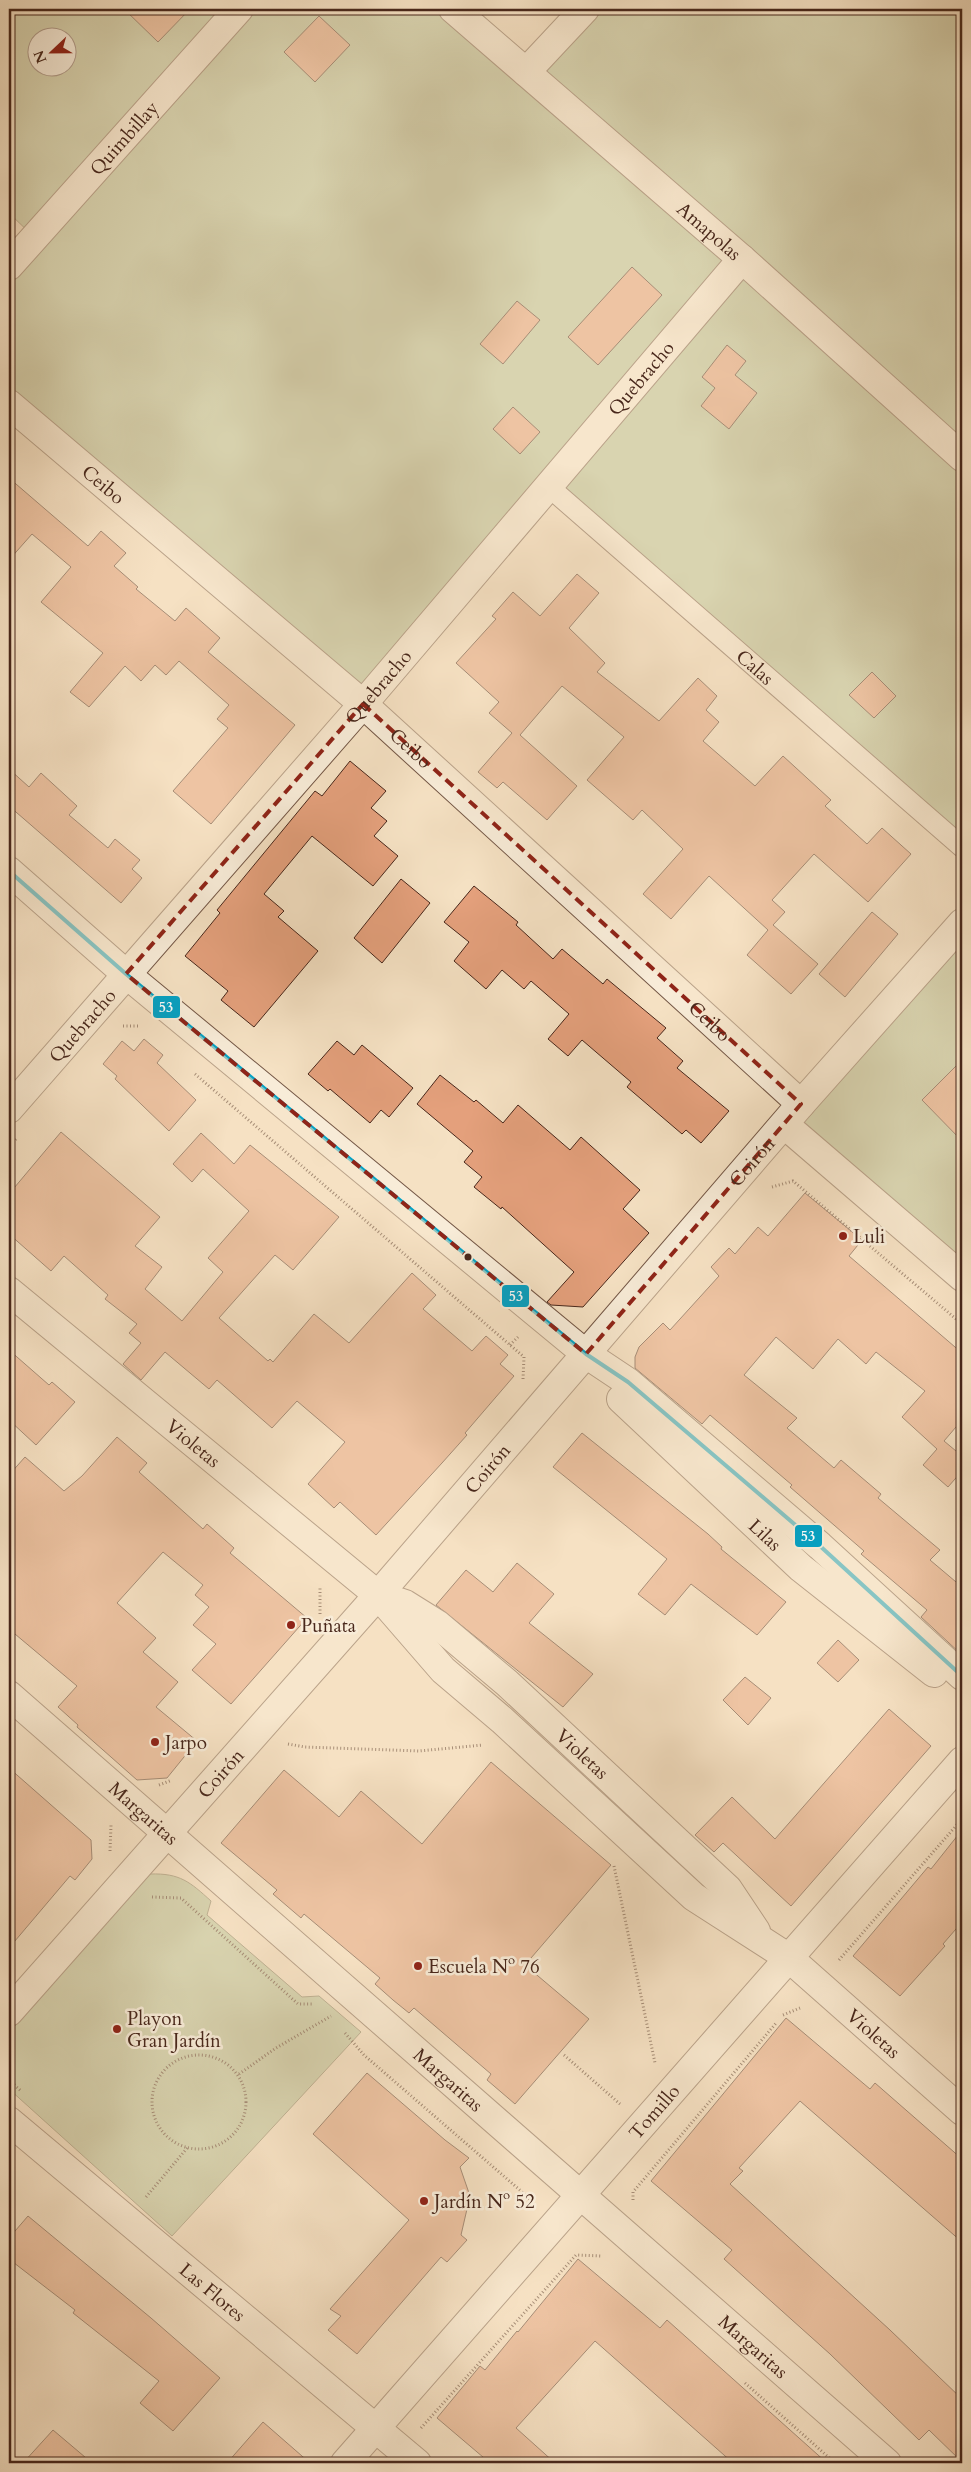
<svg xmlns="http://www.w3.org/2000/svg" width="971" height="2472" font-family="Cardo,serif">
<style>
.green{fill:#b6c499;stroke:#7f765a;fill-rule:evenodd}
.building{fill:#e4a07c;stroke:#48271b}
.lines{fill:none;stroke-linecap:round;stroke-linejoin:round}
.service-casing{stroke:#735645;stroke-width:22}
.minor-casing{stroke:#735645;stroke-width:30}
.tertiary-casing{stroke:#735645;stroke-width:30}
.path{stroke:#48271b;stroke-width:3;stroke-dasharray:1 2.5;stroke-linecap:butt}
.service{stroke:#f8ecd8;stroke-width:20}
.minor{stroke:#f8ecd8;stroke-width:28}
.tertiary{stroke:#f8ecd8;stroke-width:28}
.bus-1-casing{stroke:#f8ecd8;stroke-width:8}
.bus-1{stroke:#04a2c5;stroke-width:4}
.marked{fill:none;stroke:#8f2418;stroke-width:4;stroke-dasharray:10 6;stroke-linejoin:round}
.poi-dot{fill:#8f2418;stroke:#f8ecd8;stroke-width:2}
.bus-dot{fill:#48271b;stroke:#f8ecd8;stroke-width:2}
.labels{text-anchor:middle;stroke-width:5;stroke-linejoin:round;paint-order:stroke}
.street-label{font-size:19px;fill:#48271b;stroke:#f8ecd8}
.poi-label{font-size:19px;fill:#48271b;stroke:#f8ecd8;text-anchor:start}
.line-badge{stroke:#f8ecd8;stroke-width:2}
.badge-label{font-size:14px;text-anchor:middle;font-weight:bold;fill:#fff}
</style>
<rect width="100%" height="100%" fill="#f5e1c3"/>
<filter id="stains"><feTurbulence type="fractalNoise" baseFrequency=".004" numOctaves="4"/><feColorMatrix values="0 0 0 0 .2 0 0 0 0 .09 0 0 0 0 .02 0 0 0 .5 -.17"/></filter>
<radialGradient id="worn" r=".72"><stop offset=".6" stop-color="#630" stop-opacity="0"/><stop offset="1" stop-color="#630" stop-opacity=".3"/></radialGradient>
<!-- green -->
<g class="green">
<path d="M 9,9 L 453,9 L 526,72 L 585,9 L 962,9 L 962,847 L 548,486 L 363,704 L 9,404 L 9,266 L 34,237 L 9,213 ZM 38,38 L 68,38 L 68,68 L 38,68 Z"/>
<polygon points="962,923 962,1277 785,1125"/>
<path d="M 150,1874 C 180,1873 190,1882 211,1901 L 207,1915 L 302,1997 L 319,1996 L 361,2032 L 172,2236 L 9,2089 L 9,2033 L 131,1887 Z"/>
</g>
<!-- building -->
<g class="building">
<polygon points="124,9 190,9 158,42"/>
<polygon points="319,16 350,45 315,82 284,52"/>
<polygon points="632,267 662,295 598,365 568,337"/>
<polygon points="517,301 540,320 503,364 480,344"/>
<polygon points="727,345 746,361 735,375 757,393 729,429 701,406 715,388 702,377"/>
<polygon points="513,407 540,432 520,454 493,429"/>
<polygon points="9,478 88,546 101,531 126,553 114,566 138,587 136,589 175,621 186,608 220,638 208,652 295,725 211,824 173,791 228,728 217,719 229,705 179,661 166,675 155,665 141,681 125,666 89,707 70,692 103,653 41,602 71,567 32,534 9,560"/>
<polygon points="577,574 599,593 569,628 605,663 597,672 659,721 698,678 717,696 706,710 719,722 703,741 755,786 783,756 831,800 825,806 867,844 882,828 911,854 868,902 814,854 772,900 785,912 773,925 818,964 791,994 747,955 768,930 709,876 671,919 643,894 683,849 642,810 633,820 587,780 624,737 562,686 520,735 577,786 547,820 503,782 497,788 478,772 512,733 489,713 499,702 456,663 496,619 492,616 513,592 540,616"/>
<polygon points="872,672 896,696 874,718 849,695"/>
<polygon points="350,761 386,791 371,808 387,821 374,836 398,856 373,886 312,836 264,894 284,911 278,917 318,951 254,1027 221,1000 228,991 185,956 220,913 217,910 315,791 322,796"/>
<polygon points="9,769 29,787 41,773 77,806 69,815 108,848 115,839 140,860 132,869 142,878 121,903 9,806"/>
<polygon points="401,879 430,903 382,963 354,938"/>
<polygon points="474,886 518,922 516,925 553,959 562,949 603,984 607,979 666,1028 657,1038 683,1061 677,1068 729,1111 701,1143 686,1130 682,1134 627,1087 631,1082 582,1040 568,1056 548,1039 569,1014 531,981 524,989 502,970 486,989 454,961 469,942 444,922"/>
<polygon points="872,912 898,934 845,997 819,974"/>
<polygon points="144,1039 163,1055 157,1063 196,1100 169,1131 115,1079 117,1076 103,1064 122,1041 134,1051"/>
<polygon points="337,1041 354,1055 362,1045 413,1088 389,1117 381,1110 370,1123 330,1089 328,1091 308,1074"/>
<polygon points="962,1060 962,1141 922,1100"/>
<polygon points="440,1075 474,1102 476,1100 503,1123 518,1105 570,1150 581,1137 640,1190 623,1209 649,1233 583,1307 551,1305 547,1302 574,1272 502,1207 501,1209 474,1187 482,1177 464,1162 473,1151 417,1104"/>
<polygon points="61,1132 160,1217 135,1246 162,1267 145,1289 182,1321 223,1272 208,1258 249,1211 203,1169 192,1182 173,1164 201,1133 234,1164 250,1145 339,1217 293,1270 275,1255 219,1318 268,1361 270,1359 273,1362 314,1314 349,1343 412,1273 436,1295 423,1309 472,1351 486,1336 508,1355 500,1364 514,1376 465,1433 467,1435 442,1463 376,1535 340,1502 334,1508 308,1484 345,1442 297,1401 272,1428 217,1380 209,1389 165,1352 141,1380 123,1364 141,1343 129,1333 137,1324 105,1299 108,1295 64,1256 51,1271 9,1234 9,1194"/>
<polygon points="805,1193 862,1240 849,1256 962,1353 962,1420 944,1441 962,1456 962,1471 948,1487 923,1465 937,1449 902,1417 925,1391 876,1352 866,1364 838,1339 813,1369 776,1337 744,1375 797,1418 787,1428 834,1468 841,1460 881,1494 878,1498 940,1550 930,1560 962,1587 962,1655 921,1617 927,1610 861,1554 864,1551 790,1487 792,1485 710,1415 702,1424 635,1368 635,1357 639,1347 663,1323 670,1330 719,1276 711,1267 729,1248 735,1254 758,1227 768,1236"/>
<polygon points="9,1350 49,1385 52,1382 75,1402 36,1445 9,1420"/>
<polygon points="582,1433 708,1534 722,1547 721,1549 786,1602 757,1635 691,1584 665,1615 638,1594 667,1559 553,1467"/>
<polygon points="117,1437 147,1463 139,1472 203,1529 207,1524 234,1548 230,1553 307,1618 231,1704 192,1670 216,1644 193,1625 209,1607 195,1595 203,1585 163,1552 117,1603 156,1638 143,1652 178,1682 156,1707 197,1741 167,1778 137,1780 77,1727 78,1725 58,1707 77,1686 9,1629 9,1475 25,1457 64,1491 82,1476"/>
<polygon points="517,1563 554,1594 529,1623 593,1674 563,1707 436,1605 466,1570 493,1592"/>
<polygon points="838,1640 859,1660 838,1682 817,1663"/>
<polygon points="745,1677 771,1698 748,1725 723,1700"/>
<polygon points="889,1709 931,1746 791,1906 723,1843 714,1852 695,1835 732,1797 775,1839"/>
<polygon points="491,1762 611,1865 525,1965 589,2019 515,2104 487,2080 491,2074 414,2008 409,2013 393,2000 375,1984 380,1978 304,1914 301,1918 273,1894 277,1890 221,1843 284,1770 339,1817 361,1791 422,1844"/>
<polygon points="9,1768 91,1840 92,1859 75,1880 70,1876 9,1948"/>
<polygon points="962,1830 962,1922 943,1944 945,1946 900,1996 853,1956 928,1867 931,1869"/>
<polygon points="786,2018 870,2089 875,2083 962,2159 962,2242 800,2101 739,2168 743,2171 730,2184 890,2330 962,2399 962,2462 929,2430 919,2440 830,2354 724,2259 732,2250 651,2181"/>
<polygon points="367,2073 445,2140 469,2158 460,2167 470,2196 461,2235 467,2240 447,2262 441,2257 357,2354 328,2330 341,2316 330,2309 409,2220 313,2134"/>
<polygon points="28,2216 151,2318 220,2378 173,2431 140,2403 159,2381 73,2313 75,2310 9,2259 9,2238"/>
<polygon points="578,2259 660,2328 667,2320 827,2463 733,2463 595,2341 516,2428 555,2463 490,2463 437,2418 480,2366 485,2370 517,2331 518,2332"/>
<polygon points="263,2422 310,2463 227,2463"/>
<polygon points="53,2430 92,2463 23,2463"/>
</g>
<g class="lines">
<!-- service casing -->
<g class="service-casing">
<g id="service">
<path id="s1" d="M 548,486 L 962,847"/>
</g>
</g>
<!-- minor casing -->
<g class="minor-casing">
<g id="minor">
<path id="s2" d="M 453,9 L 742,259 L 962,457"/>
<polyline points="526,72 585,9"/>
<path id="s3" d="M 9,266 L 239,9"/>
<path id="s4" d="M 9,404 L 363,704 L 801,1104"/>
<polyline points="9,871 126,974 586,1354 628,1382 820,1546 962,1676"/>
<path id="s5" d="M 9,1109 L 363,704 L 742,259"/>
<polyline points="785,1125 962,1277"/>
<path id="s6" d="M 9,1291 L 378,1595 L 443,1670 L 502,1720 L 694,1897 L 789,1958 L 962,2111"/>
<path id="s7" d="M 621,1399 L 801,1568 L 934,1673"/>
<path id="s8" d="M 381,1596 L 405,1604 L 437,1624 L 507,1683 L 728,1889 L 756,1931"/>
<path id="s9" d="M 9,1695 L 887,2463"/>
<path id="s10" d="M 9,2012 L 378,1595 L 801,1104 L 962,923"/>
<path id="s11" d="M 345,2463 L 962,1761"/>
</g>
</g>
<!-- tertiary casing -->
<g class="tertiary-casing">
<g id="tertiary">
<path id="s12" d="M 9,2121 L 417,2463"/>
</g>
</g>
<!-- path -->
<g class="path">
<polyline points="123,1026 139,1026"/>
<polyline points="195,1074 524,1357 523,1379"/>
<polyline points="9,1148 16,1139"/>
<polyline points="772,1187 793,1181 962,1324"/>
<polyline points="510,1345 518,1337"/>
<polyline points="320,1614 320,1587"/>
<polyline points="288,1744 305,1747 419,1751 483,1745"/>
<polyline points="159,1785 172,1780"/>
<polyline points="110,1851 111,1825"/>
<polyline points="614,1866 655,2063"/>
<polyline points="152,1897 181,1898 298,2004 314,2004"/>
<polyline points="839,1960 962,1819"/>
<polyline points="783,2015 800,2008"/>
<polyline points="345,2033 364,2055 529,2198 530,2204"/>
<circle cx="199" cy="2102" r="47"/>
<polyline points="564,2055 620,2104"/>
<polyline points="239,2074 276,2048 331,2016"/>
<polyline points="9,2080 21,2091"/>
<polyline points="146,2197 188,2147"/>
<polyline points="633,2200 633,2192 777,2022"/>
<polyline points="745,2383 835,2463"/>
<polyline points="421,2428 576,2255 602,2256"/>
</g>
<!-- service -->
<use href="#service" class="service"/>
<!-- minor -->
<use href="#minor" class="minor"/>
<!-- tertiary -->
<use href="#tertiary" class="tertiary"/>
<!-- bus-1 casing -->
<g class="bus-1-casing">
<polyline id="bus-1" points="9,871 126,974 586,1354 628,1382 820,1546 962,1676"/>
</g>
<!-- bus-1 -->
<use href="#bus-1" class="bus-1"/>
</g>
<!-- marked area -->
<path d="M0 0H971V2472H0ZM 363,704 L 801,1104 L 586,1354 L 126,974 Z" fill="#f5e1c3" fill-opacity=".55" fill-rule="evenodd"/>
<path class="marked" d="M 363,704 L 801,1104 L 586,1354 L 126,974 Z"/>
<!-- markers -->
<g class="poi-dot">
<circle cx="843" cy="1236" r="5"/>
<circle cx="291" cy="1625" r="5"/>
<circle cx="155" cy="1742" r="5"/>
<circle cx="418" cy="1966" r="5"/>
<circle cx="117" cy="2029" r="5"/>
<circle cx="424" cy="2201" r="5"/>
</g>
<circle class="bus-dot" cx="468" cy="1257" r="4.5"/>
<g class="labels">
<!-- street labels -->
<g class="street-label">
<text dy="7" stroke="none"><textPath href="#s3" startOffset="172">Quimbillay</textPath></text>
<text dy="7" stroke="none"><textPath href="#s2" startOffset="339">Amapolas</textPath></text>
<text dy="7" stroke="none"><textPath href="#s5" startOffset="966">Quebracho</textPath></text>
<text dy="7" stroke="none"><textPath href="#s4" startOffset="124">Ceibo</textPath></text>
<text dy="7" stroke="none"><textPath href="#s1" startOffset="275">Calas</textPath></text>
<text dy="7" stroke="none"><textPath href="#s5" startOffset="561">Quebracho</textPath></text>
<text dy="7" stroke="none"><textPath href="#s4" startOffset="529">Ceibo</textPath></text>
<text dy="7" stroke="none"><textPath href="#s4" startOffset="934">Ceibo</textPath></text>
<text dy="7" stroke="none"><textPath href="#s5" startOffset="111">Quebracho</textPath></text>
<text dy="7" stroke="none"><textPath href="#s10" startOffset="1129">Coirón</textPath></text>
<text dy="7" stroke="none"><textPath href="#s6" startOffset="239">Violetas</textPath></text>
<text dy="7" stroke="none"><textPath href="#s10" startOffset="724">Coirón</textPath></text>
<text dy="7" stroke="none"><textPath href="#s7" startOffset="198">Lilas</textPath></text>
<text dy="7" stroke="none"><textPath href="#s8" startOffset="258">Violetas</textPath></text>
<text dy="7" stroke="none"><textPath href="#s10" startOffset="319">Coirón</textPath></text>
<text dy="7" stroke="none"><textPath href="#s9" startOffset="179">Margaritas</textPath></text>
<text dy="7" stroke="none"><textPath href="#s6" startOffset="1142">Violetas</textPath></text>
<text dy="7" stroke="none"><textPath href="#s9" startOffset="584">Margaritas</textPath></text>
<text dy="7" stroke="none"><textPath href="#s11" startOffset="468">Tomillo</textPath></text>
<text dy="7" stroke="none"><textPath href="#s12" startOffset="266">Las Flores</textPath></text>
<text dy="7" stroke="none"><textPath href="#s9" startOffset="989">Margaritas</textPath></text>
</g>
<!-- poi labels -->
<g class="poi-label">
<text x="853" y="1243">Luli</text>
<text x="301" y="1632">Puñata</text>
<text x="165" y="1749">Jarpo</text>
<text x="428" y="1973">Escuela Nº 76</text>
<text x="127" y="2025">Playon<tspan x="127" dy="22">Gran Jardín</tspan></text>
<text x="434" y="2208">Jardín Nº 52</text>
</g>
</g>
<g class="line-badge">
<rect x="152" y="995" width="29" height="24" rx="5" fill="#04a2c5"/>
<rect x="501" y="1284" width="29" height="24" rx="5" fill="#04a2c5"/>
<rect x="794" y="1524" width="29" height="24" rx="5" fill="#04a2c5"/>
</g>
<g class="badge-label">
<text x="166" y="1012">53</text>
<text x="516" y="1301">53</text>
<text x="808" y="1541">53</text>
</g>
<!-- margin -->
<rect width="971" height="2472" fill="none" stroke="#f5e1c3" stroke-width="30"/>
<rect x="10" y="10" width="951" height="2452" fill="none" stroke="#48271b" stroke-width="2.5"/>
<rect x="15" y="15" width="941" height="2442" fill="none" stroke="#48271b"/>
<!-- north arrow -->
<g transform="translate(52 52) rotate(248)"><circle r="24" fill="#f8ecd8" stroke="#b29d8c"/>
<path d="M0-4L9 19L0 12L-9 19Z" fill="#8f2418"/>
<text y="-8" font-size="14" font-weight="bold" text-anchor="middle" fill="#48271b">N</text>
</g>
<rect width="100%" height="100%" filter="url(#stains)"/>
<rect width="100%" height="100%" fill="url(#worn)"/>
</svg>
